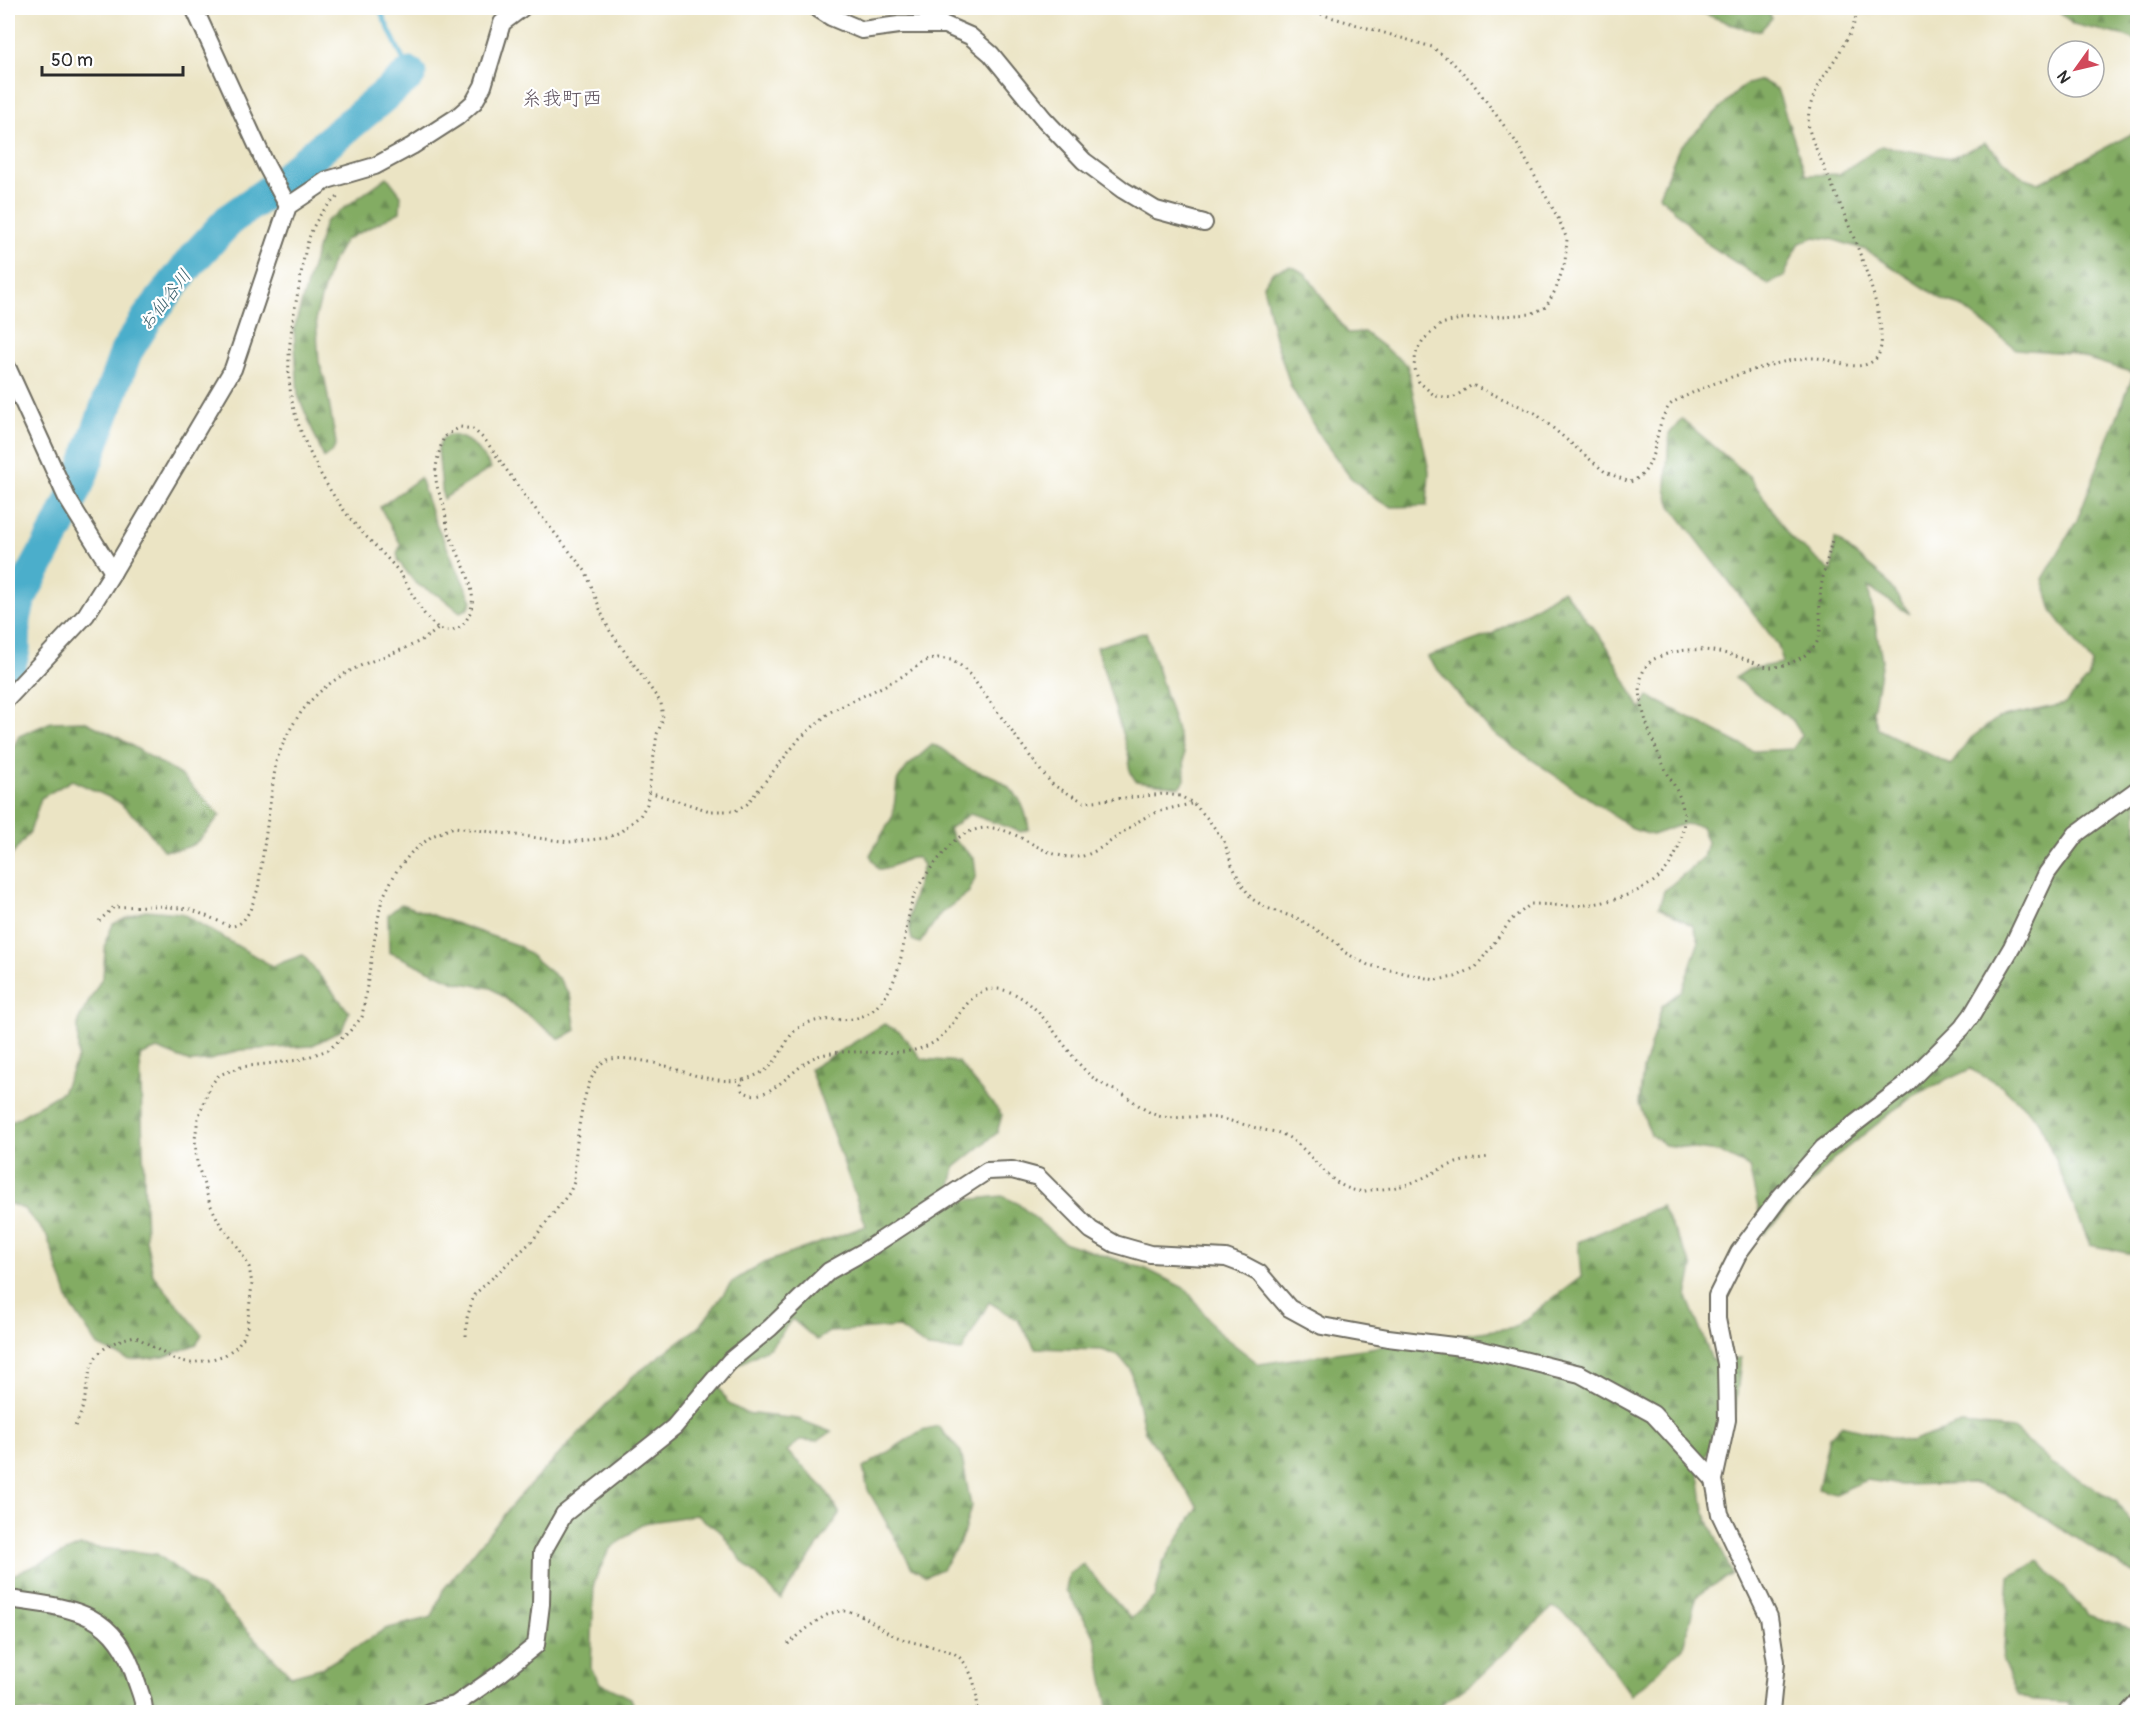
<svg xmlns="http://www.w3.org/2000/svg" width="2145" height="1720" font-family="Pangolin,'Klee One',sans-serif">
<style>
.forest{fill:url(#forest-firs);stroke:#576c48;stroke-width:1.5}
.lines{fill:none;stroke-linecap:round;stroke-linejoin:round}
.stream{stroke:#4caecb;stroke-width:5}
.river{stroke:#4caecb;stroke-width:33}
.street-casing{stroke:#6e6c61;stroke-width:20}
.path{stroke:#6e6c61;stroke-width:3;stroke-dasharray:1.5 4.5;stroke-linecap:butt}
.street{stroke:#fff;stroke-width:16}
.labels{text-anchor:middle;stroke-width:4.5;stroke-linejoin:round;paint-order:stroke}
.water-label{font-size:18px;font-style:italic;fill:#385f6b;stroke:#fff}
.quarter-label{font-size:20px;fill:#5f535e;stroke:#fff}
</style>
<defs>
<pattern id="forest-firs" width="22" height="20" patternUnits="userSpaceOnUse" patternTransform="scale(1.5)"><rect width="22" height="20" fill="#83ac64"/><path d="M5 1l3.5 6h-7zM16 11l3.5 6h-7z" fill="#6b8c53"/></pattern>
</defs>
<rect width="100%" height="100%" fill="#fff"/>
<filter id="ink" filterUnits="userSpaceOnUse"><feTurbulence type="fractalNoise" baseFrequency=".0167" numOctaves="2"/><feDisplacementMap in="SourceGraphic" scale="12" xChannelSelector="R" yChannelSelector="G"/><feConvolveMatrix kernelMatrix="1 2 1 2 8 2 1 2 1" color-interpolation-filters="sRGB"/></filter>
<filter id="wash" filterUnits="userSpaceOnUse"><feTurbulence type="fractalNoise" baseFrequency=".008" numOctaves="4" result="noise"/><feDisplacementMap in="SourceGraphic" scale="24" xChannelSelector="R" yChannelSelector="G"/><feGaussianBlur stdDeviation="1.35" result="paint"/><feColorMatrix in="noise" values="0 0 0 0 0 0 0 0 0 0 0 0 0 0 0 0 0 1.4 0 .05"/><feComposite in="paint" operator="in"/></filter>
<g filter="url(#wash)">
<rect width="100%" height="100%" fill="#ebe4c4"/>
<!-- forest -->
<g class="forest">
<polygon points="1689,8 1765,8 1772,18 1760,31 1742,28"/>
<polygon points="2056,8 2137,8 2137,41 2126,36 2072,24"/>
<polygon points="1761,80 1777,89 1806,175 1839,174 1881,146 1950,158 1985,143 2022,177 2039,183 2137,131 2137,1255 2090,1245 2039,1121 2001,1085 1970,1069 1913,1096 1839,1154 1764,1234 1749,1167 1718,1152 1665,1145 1651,1135 1639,1104 1643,1070 1662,1006 1682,990 1699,941 1693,926 1659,907 1664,891 1703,858 1707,842 1701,826 1684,824 1652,835 1635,830 1490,731 1427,657 1492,634 1563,590 1607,646 1641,710 1648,696 1753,751 1793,749 1802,735 1793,721 1735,678 1749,669 1783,663 1778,645 1671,506 1666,489 1669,434 1682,419 1750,477 1790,537 1832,572 1835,538 1885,579 1910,614 1868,587 1882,660 1873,712 1878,729 1951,765 1971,738 1998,718 2065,704 2088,679 2092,663 2052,611 2043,579 2077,520 2134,373 2069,353 2016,349 1961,306 1945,301 1866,250 1831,239 1814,237 1798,244 1784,277 1768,284 1709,245 1659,195 1679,148 1744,85"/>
<polygon points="387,177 401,195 400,212 345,240 331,264 316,316 319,362 325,380 336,443 333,451 324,458 298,395 294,329 325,222"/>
<polygon points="1291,266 1306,274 1347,333 1364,332 1407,365 1429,471 1427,506 1392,507 1377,500 1350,477 1320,436 1291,387 1275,338 1263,285 1274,271"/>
<path d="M 448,435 C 469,435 480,451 491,468 L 443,499 L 438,449 L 441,440 Z"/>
<polygon points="420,478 433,517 472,601 468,609 460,612 440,596 416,584 399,562 397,553 401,545 380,507"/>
<path d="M 1146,632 L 1184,753 L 1185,780 L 1180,787 L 1136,781 C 1130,773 1128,767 1129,757 L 1097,647 Z"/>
<path d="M 84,721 L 119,738 L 182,776 L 220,815 C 202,838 195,852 163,850 L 143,824 L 117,801 L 72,780 L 41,798 L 30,832 L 8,860 L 8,758 L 19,736 L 51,722 Z"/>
<path d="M 932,745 C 948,748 951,758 963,765 C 972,771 984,772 994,777 C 1017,790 1025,804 1029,829 L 1021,832 L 970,814 L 949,829 L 953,839 L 974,858 L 976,875 L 969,892 L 940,914 L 920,943 L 912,940 C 904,917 917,887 923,865 L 918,858 C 903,856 894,870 878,869 L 870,855 L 893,816 L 897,781 L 907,767 Z"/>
<polygon points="401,904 519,946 559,979 570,995 576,1030 560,1039 491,988 455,982 389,952 388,915"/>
<polygon points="145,910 181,913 272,966 303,955 349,1012 342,1030 311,1046 240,1050 207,1061 190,1062 157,1049 140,1056 146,1239 153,1275 202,1334 197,1344 164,1357 129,1360 98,1346 70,1304 47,1236 24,1209 8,1203 8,1124 62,1092 78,1057 78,1021 103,976 106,940 113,924"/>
<polygon points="884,1024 900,1032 922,1059 958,1062 1002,1115 997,1133 955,1167 948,1202 1002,1196 1017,1203 1063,1242 1146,1269 1186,1289 1218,1332 1259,1364 1515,1327 1581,1277 1578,1242 1661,1206 1693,1267 1687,1297 1712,1360 1741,1358 1735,1412 1712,1440 1699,1473 1704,1510 1732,1574 1697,1595 1683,1647 1644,1685 1631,1695 1581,1626 1553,1607 1478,1678 1430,1712 1358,1712 1346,1703 1322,1709 1317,1712 1109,1712 1095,1636 1066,1590 1069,1574 1083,1564 1131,1619 1155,1596 1163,1563 1198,1507 1145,1432 1130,1369 1119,1356 1102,1350 1035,1348 1018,1320 989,1302 962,1351 928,1348 898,1327 829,1332 817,1340 792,1319 771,1347 725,1372 719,1388 729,1404 745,1413 798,1419 831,1432 818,1441 801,1440 787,1451 825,1489 840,1514 781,1599 742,1561 722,1533 696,1515 644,1523 609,1550 594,1582 591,1669 600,1683 631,1698 636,1712 8,1712 8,1577 80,1546 157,1554 218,1600 291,1676 324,1667 385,1629 432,1617 443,1590 516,1500 632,1377 701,1325 732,1282 761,1264 866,1226 810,1069"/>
<polygon points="1962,1424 2013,1429 2053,1464 2116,1501 2137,1531 2137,1574 2121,1567 2005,1493 1973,1483 1902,1485 1866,1480 1835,1494 1818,1489 1829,1437 1841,1425 1910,1442"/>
<polygon points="938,1426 961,1452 971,1506 962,1539 942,1569 926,1576 912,1568 868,1490 863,1468 922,1430"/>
<polygon points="2039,1561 2088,1615 2137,1630 2137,1712 2070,1712 2067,1703 2033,1701 2017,1694 2003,1662 2009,1577"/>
</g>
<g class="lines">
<!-- stream -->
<polyline class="stream" points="379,8 410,74"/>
<!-- river -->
<polyline class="river" points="8,672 14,650 15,619 20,598 61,522 81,477 126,352 148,317 193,259 230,219 275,187 410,74"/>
</g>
</g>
<g filter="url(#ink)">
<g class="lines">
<!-- street casing -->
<g class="street-casing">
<g id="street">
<polyline points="194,8 266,165 288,206"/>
<polyline points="817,8 831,17 862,30 899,25 945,25 970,36 991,54 1044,119 1084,161 1123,190 1156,210 1204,223"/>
<polyline points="8,369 67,498 113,572"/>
<polyline points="8,698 86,615 113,572 233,369 288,206 327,180 375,166 412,146 457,117 474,102 483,86 502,23 522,8"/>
<path d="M 8,1599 C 69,1608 114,1609 135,1677 C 138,1688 145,1701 144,1712"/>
<polyline points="429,1712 455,1705 501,1673 536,1645 541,1604 542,1553 564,1514 674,1427 730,1361 770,1328 829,1271 863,1252 987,1171 1012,1170 1038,1177 1091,1230 1115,1244 1150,1254 1226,1258 1242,1264 1259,1273 1289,1308 1322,1326 1388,1338 1478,1349 1580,1374 1653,1414 1714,1480"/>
<polyline points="1771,1712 1776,1662 1769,1617 1720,1514 1714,1480 1727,1420 1726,1364 1717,1319 1717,1296 1739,1252 1780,1197 1823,1148 1904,1086 1962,1028 1972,1015 2012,947 2047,873 2076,834 2138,789"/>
<polyline points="2129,1712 2138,1702"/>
</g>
</g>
<!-- path -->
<g class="path">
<path d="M 1304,8 L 1327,16 L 1432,47 L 1452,62 L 1472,82 L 1516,142 L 1558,218 L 1567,239 L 1565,262 L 1556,289 L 1546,307 L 1531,314 L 1460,319 L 1441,324 L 1423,340 L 1416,353 L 1414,366 L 1419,382 L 1435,396 L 1453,398 L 1472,385 L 1535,413 L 1605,472 L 1630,482 C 1661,471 1651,428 1670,405 C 1674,401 1681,398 1686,396 C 1712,382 1787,356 1816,358 C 1834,359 1856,373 1873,361 C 1908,339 1823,170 1811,136 C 1795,91 1855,51 1857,8"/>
<path d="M 649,792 L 710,811 L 735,811 L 747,804 L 800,738 L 830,712 L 898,679 L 925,661 L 938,658 L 951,660 L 961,666 L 971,676 L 1041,771 L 1053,785 L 1084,802 L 1164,794 L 1180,796 L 1193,803 L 1208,819 L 1224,841 L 1232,865 L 1242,885 L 1252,899 L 1267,908 L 1299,919 L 1337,943 L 1344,952 L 1368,965 L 1435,980 L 1455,977 L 1476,967 L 1512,919 L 1531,904 C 1549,904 1567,907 1585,905 C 1608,903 1644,892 1660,876 C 1679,858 1689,825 1681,801 C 1677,788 1668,776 1663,764 C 1652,740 1626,683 1650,662 C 1654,658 1664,655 1670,653 C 1697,646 1719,651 1745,659 C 1753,662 1763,667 1771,667 C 1787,667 1810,656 1817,642 C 1823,628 1819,616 1820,602 C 1820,581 1828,559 1832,540"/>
<path d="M 1191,804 C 1178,807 1164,809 1152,814 C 1128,824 1101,855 1077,857 C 1032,860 1006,806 958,838 C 952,842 947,850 942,855 C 932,866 920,882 914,896 C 902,931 906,973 880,1003 C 853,1034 824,1008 797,1029 C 792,1033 789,1038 786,1043 C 772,1067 770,1071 743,1080 L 741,1085 L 742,1090 C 765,1109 795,1065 815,1057 C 849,1044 897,1062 931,1044 C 957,1031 965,986 998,989 C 1042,994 1063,1056 1096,1080 C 1105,1086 1115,1090 1124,1095 C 1137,1103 1147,1114 1163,1117 C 1176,1119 1191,1116 1204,1117 C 1223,1117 1243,1125 1261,1129 C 1267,1131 1274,1131 1279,1133 C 1310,1143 1324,1187 1359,1191 C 1363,1192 1368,1190 1372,1190 C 1384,1189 1396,1188 1408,1184 C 1424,1179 1438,1169 1453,1164 C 1464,1160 1477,1159 1489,1157"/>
<path d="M 99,921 L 114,907 L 157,906 L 190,909 L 230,926 C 247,927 253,902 258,889 L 276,762 C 293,713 319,683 367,663 C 392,653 417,646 438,629"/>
<path d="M 466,1336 L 467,1318 L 474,1295 L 532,1241 L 570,1192 L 574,1182 C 575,1156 580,1075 605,1061 C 616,1054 659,1063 672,1068 C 696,1076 717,1083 743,1080"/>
<path d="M 75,1426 C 98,1384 72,1350 135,1336 L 173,1359 L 191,1363 L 209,1360 L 225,1355 L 236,1347 L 243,1338 L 247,1327 L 252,1284 L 249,1267 L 238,1247 L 220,1224 L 210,1204 L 197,1163 L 195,1139 L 198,1118 L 210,1086 L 219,1075 L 241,1067 L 299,1060 L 328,1050 L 349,1032 L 362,1017 L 377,924 L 382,899 L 397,870 L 411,853 L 432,836 L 454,827 L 569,842 L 607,838 L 620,832 L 640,816 L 647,804 L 657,734 L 663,719 L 661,703 L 610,631 L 603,617 L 586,572 L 525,496 L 486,441 L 473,429 L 460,427 L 444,437 C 439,451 433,470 437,485 C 438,493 443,499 444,507 C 446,515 446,525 449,533 C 459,561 485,594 465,622 C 460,630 445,634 437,627 C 419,614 412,589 399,572 C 385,554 367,539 353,522 C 330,494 310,458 298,423 C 281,375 291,329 300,281 C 305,248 310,217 338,197"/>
<path d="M 788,1644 C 804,1632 823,1611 843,1611 C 863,1611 876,1627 893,1635 C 911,1644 932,1645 951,1652 C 971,1660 979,1693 977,1712"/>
</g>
<!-- street -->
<use href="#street" class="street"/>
</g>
</g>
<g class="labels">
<!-- water labels -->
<g class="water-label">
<text transform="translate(165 300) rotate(-52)" y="6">お仙谷川</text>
</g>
<!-- quarter labels -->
<g class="quarter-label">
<text x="562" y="105">糸我町西</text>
</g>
</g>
<!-- margin -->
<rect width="2145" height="1720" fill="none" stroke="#fff" stroke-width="30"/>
<!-- north arrow -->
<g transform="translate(2076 69) rotate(236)"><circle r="28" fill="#ffffff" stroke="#aaaaaa" stroke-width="1.5"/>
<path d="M0-4.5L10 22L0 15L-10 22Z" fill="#d1495b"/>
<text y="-9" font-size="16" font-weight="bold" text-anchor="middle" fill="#2b2b2b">N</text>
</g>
<!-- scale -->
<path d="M42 66v9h141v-9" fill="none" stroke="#2b2b2b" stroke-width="3"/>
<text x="51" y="66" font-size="18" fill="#2b2b2b" stroke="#ffffff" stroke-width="4.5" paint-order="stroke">50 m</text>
</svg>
